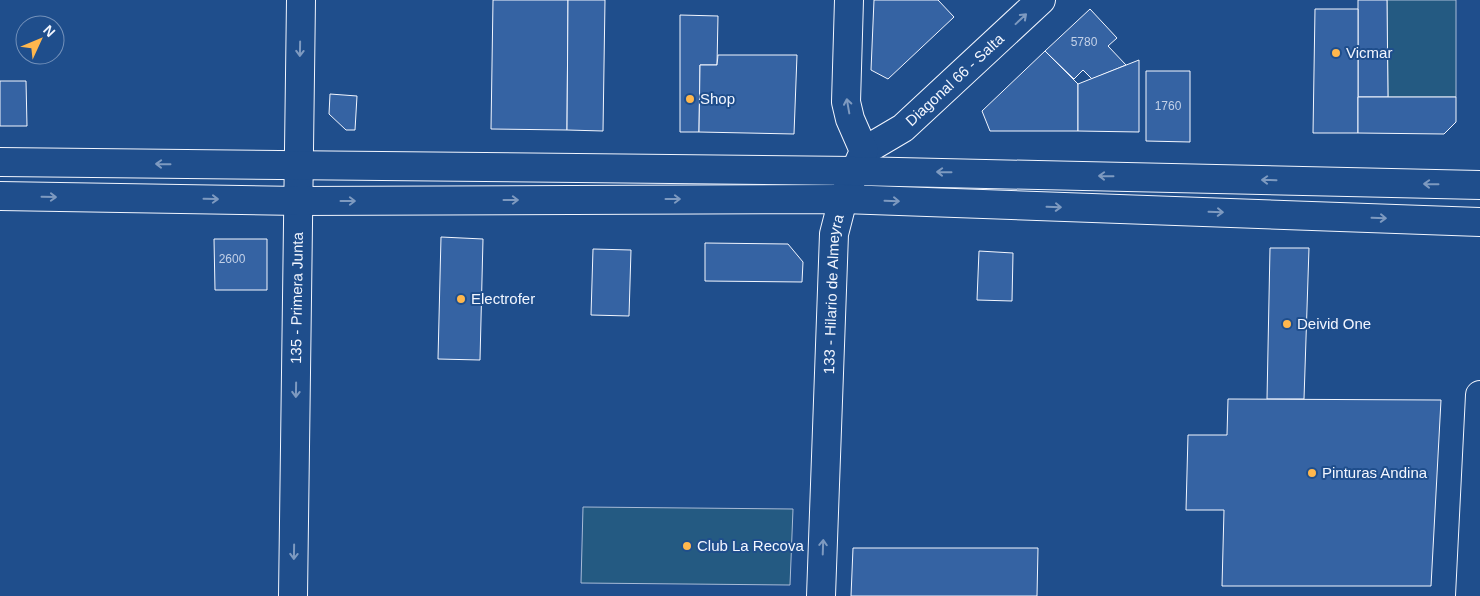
<svg xmlns="http://www.w3.org/2000/svg" width="1480" height="596" font-family="Helvetica,sans-serif">
<style>
.green{fill:#245a82;stroke:#a8bbd7}
.building{fill:#3563a3;stroke:#f2f6ff}
.lines{fill:none;stroke-linecap:round;stroke-linejoin:round}
.minor-casing{stroke:#f2f6ff;stroke-width:30}
.major-casing{stroke:#f2f6ff;stroke-width:30}
.minor{stroke:#1f4e8c;stroke-width:28}
.major{stroke:#1f4e8c;stroke-width:28}
.oneway{stroke:#7e9ac0}
.poi-dot{fill:#ffb74d;stroke:#1f4e8c;stroke-width:2}
.labels{text-anchor:middle;stroke-width:4;stroke-linejoin:round;paint-order:stroke}
.number-label{font-size:12px;fill:#c3d1e8}
.poi-label{font-size:15px;fill:#f2f6ff;stroke:#1f4e8c;text-anchor:start}
.street-label{font-size:15px;fill:#f2f6ff;stroke:#1f4e8c}
</style>
<rect width="100%" height="100%" fill="#1f4e8c"/>
<!-- green -->
<g class="green">
<polygon points="1387,0 1456,0 1456,97 1388,97"/>
<polygon points="583,507 793,509 790,585 581,583"/>
</g>
<!-- building -->
<g class="building">
<polygon points="493,0 568,0 567,130 491,129"/>
<polygon points="568,0 605,0 603,131 567,130"/>
<polygon points="874,0 938,0 954,17 888,79 871,70"/>
<polygon points="1358,0 1387,0 1388,97 1358,97"/>
<polygon points="1090,9 1117,38 1108,46 1126,65 1092,79 1083,70 1074,79 1045,51"/>
<polygon points="1315,9 1358,9 1358,133 1313,133"/>
<polygon points="680,15 718,16 717,65 700,65 699,132 680,132"/>
<polygon points="1045,51 1078,84 1078,131 990,131 982,111"/>
<polygon points="718,55 797,55 794,134 699,132 700,65 717,65"/>
<polygon points="1139,60 1139,132 1078,131 1078,84"/>
<polygon points="1146,71 1190,71 1190,142 1146,141"/>
<polygon points="0,81 26,81 27,126 0,126"/>
<polygon points="330,94 357,96 355,130 346,130 329,114"/>
<polygon points="1358,97 1456,97 1456,122 1444,134 1358,133"/>
<polygon points="441,237 483,239 480,360 438,359"/>
<polygon points="214,239 267,239 267,290 215,290"/>
<polygon points="705,243 788,244 803,262 802,282 705,281"/>
<polygon points="1270,248 1309,248 1304,399 1267,399"/>
<polygon points="593,249 631,250 629,316 591,315"/>
<polygon points="979,251 1013,253 1012,301 977,300"/>
<polygon points="1228,399 1441,400 1431,586 1222,586 1224,510 1186,510 1188,435 1227,435"/>
<polygon points="853,548 1038,548 1037,596 851,596"/>
</g>
<g class="lines">
<!-- minor casing -->
<g class="minor-casing">
<g id="minor">
<path id="s1" d="M 864,151 L 903,128 L 1041,0"/>
<path id="s2" d="M 293,596 L 301,0"/>
<path id="s3" d="M 821,596 L 834,234 L 843,199 L 864,151 L 850,119 L 846,102 L 849,0"/>
<polyline points="1470,596 1480,395"/>
</g>
</g>
<!-- major casing -->
<g class="major-casing">
<g id="major">
<polyline points="0,162 855,171 1480,185"/>
<polyline points="0,196 299,201 843,199 1480,222"/>
</g>
</g>
<!-- minor -->
<use href="#minor" class="minor"/>
<!-- major -->
<use href="#major" class="major"/>
</g>
<!-- one-way arrows -->
<defs><path id="oneway-shaft" d="M-6 0H5M1.5-3L5.5 0L1.5 3" fill="none" stroke-width="1.6" stroke-linecap="round" stroke-linejoin="round" transform="scale(1.25)"/></defs>
<g class="oneway">
<use href="#oneway-shaft" transform="translate(1021 19) rotate(-43)"/>
<use href="#oneway-shaft" transform="translate(300 49) rotate(91)"/>
<use href="#oneway-shaft" transform="translate(848 106) rotate(-100)"/>
<use href="#oneway-shaft" transform="translate(163 164) rotate(-179)"/>
<use href="#oneway-shaft" transform="translate(944 172) rotate(-179)"/>
<use href="#oneway-shaft" transform="translate(1106 176) rotate(-179)"/>
<use href="#oneway-shaft" transform="translate(1269 180) rotate(-179)"/>
<use href="#oneway-shaft" transform="translate(1431 184) rotate(-179)"/>
<use href="#oneway-shaft" transform="translate(49 197) rotate(1)"/>
<use href="#oneway-shaft" transform="translate(211 199) rotate(1)"/>
<use href="#oneway-shaft" transform="translate(673 199)"/>
<use href="#oneway-shaft" transform="translate(511 200)"/>
<use href="#oneway-shaft" transform="translate(348 201)"/>
<use href="#oneway-shaft" transform="translate(892 201) rotate(2)"/>
<use href="#oneway-shaft" transform="translate(1054 207) rotate(2)"/>
<use href="#oneway-shaft" transform="translate(1216 212) rotate(2)"/>
<use href="#oneway-shaft" transform="translate(1379 218) rotate(2)"/>
<use href="#oneway-shaft" transform="translate(296 390) rotate(91)"/>
<use href="#oneway-shaft" transform="translate(823 547) rotate(-88)"/>
<use href="#oneway-shaft" transform="translate(294 552) rotate(91)"/>
</g>
<!-- markers -->
<g class="poi-dot">
<circle cx="1336" cy="53" r="5"/>
<circle cx="690" cy="99" r="5"/>
<circle cx="461" cy="299" r="5"/>
<circle cx="1287" cy="324" r="5"/>
<circle cx="1312" cy="473" r="5"/>
<circle cx="687" cy="546" r="5"/>
</g>
<g class="labels">
<!-- number labels -->
<g class="number-label">
<text x="1084" y="46">5780</text>
<text x="1168" y="110">1760</text>
<text x="232" y="263">2600</text>
</g>
<!-- poi labels -->
<g class="poi-label">
<text x="1346" y="58">Vicmar</text>
<text x="700" y="104">Shop</text>
<text x="471" y="304">Electrofer</text>
<text x="1297" y="329">Deivid One</text>
<text x="1322" y="478">Pinturas Andina</text>
<text x="697" y="551">Club La Recova</text>
</g>
<!-- street labels -->
<g class="street-label">
<text dy="5" stroke="none"><textPath href="#s1" startOffset="116">Diagonal 66 - Salta</textPath></text>
<text dy="5" stroke="none"><textPath href="#s3" startOffset="302">133 - Hilario de Almeyra</textPath></text>
<text dy="5" stroke="none"><textPath href="#s2" startOffset="298">135 - Primera Junta</textPath></text>
</g>
</g>
<!-- north arrow -->
<g transform="translate(40 40) rotate(46)"><circle r="24" fill="#1f4e8c" stroke="#7391ba"/>
<path d="M0-4L9 19L0 12L-9 19Z" fill="#ffb74d"/>
<text y="-8" font-size="14" font-weight="bold" text-anchor="middle" fill="#f2f6ff">N</text>
</g>
</svg>
